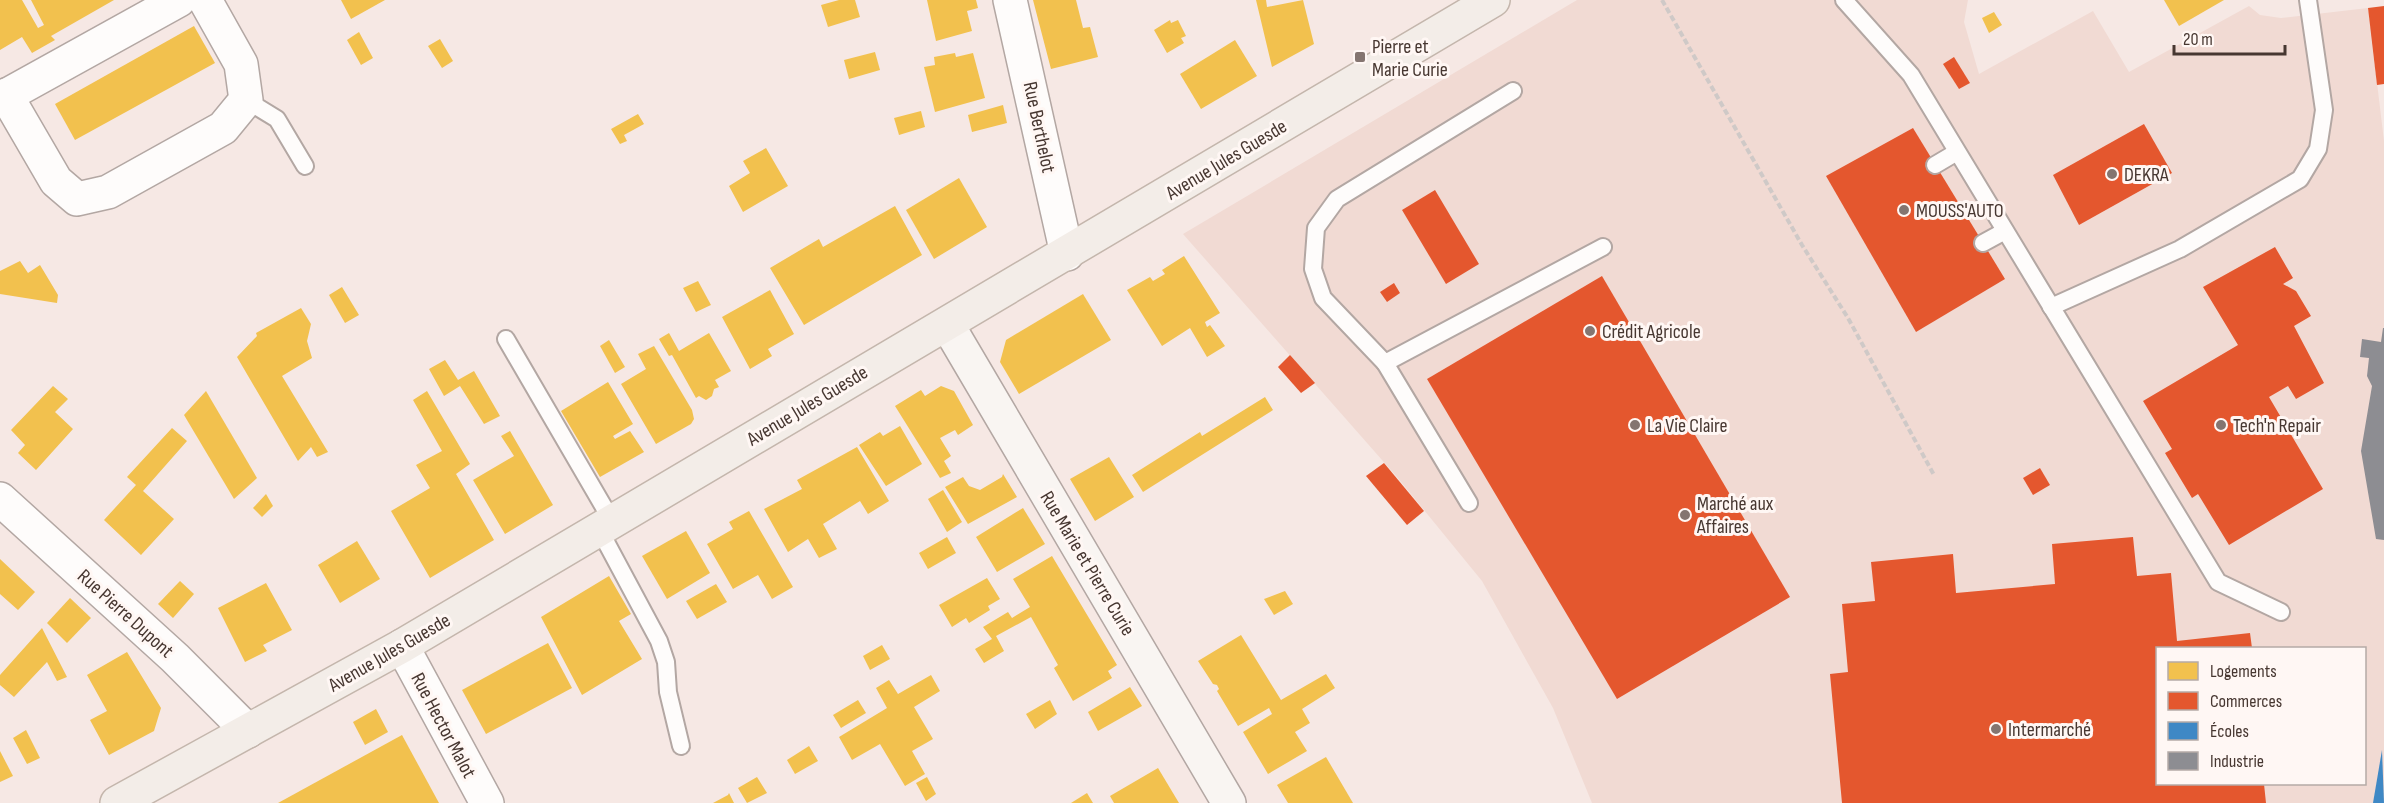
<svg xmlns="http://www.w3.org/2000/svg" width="2384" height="803" font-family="'Sofia Sans Condensed',sans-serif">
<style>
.built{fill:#f1dad3;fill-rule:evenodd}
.homes{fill:#f2c14e}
.shops{fill:#e4572e}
.schools{fill:#3f88c5}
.industry{fill:#8d8d92}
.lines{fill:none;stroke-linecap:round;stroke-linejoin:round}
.lane-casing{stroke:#b3a7a3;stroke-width:20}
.street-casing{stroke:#b3a7a3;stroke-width:36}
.secondary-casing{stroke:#b3a7a3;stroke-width:36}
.primary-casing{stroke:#c4b6ac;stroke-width:36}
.path{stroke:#cfc9c7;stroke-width:4;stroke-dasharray:6 3;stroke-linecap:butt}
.lane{stroke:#fefcfb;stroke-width:16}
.street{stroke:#fefcfb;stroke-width:33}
.secondary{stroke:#f9f5f2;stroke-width:33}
.primary{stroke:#f3ede8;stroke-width:33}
.poi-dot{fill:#847570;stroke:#fff7f4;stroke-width:2}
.labels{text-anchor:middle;stroke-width:6;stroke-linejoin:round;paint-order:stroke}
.poi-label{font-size:20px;fill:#473731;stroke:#fff7f4;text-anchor:start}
.street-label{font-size:20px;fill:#473731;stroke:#fff7f4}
</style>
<rect width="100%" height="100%" fill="#f6e8e4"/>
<!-- built -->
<path class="built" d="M 1577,0 L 1968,0 L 1964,22 L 1979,74 L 2093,11 L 2129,72 L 2249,6 L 2260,15 L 2281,18 L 2368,8 L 2384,141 L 2384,803 L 1592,803 L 1553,708 L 1482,581 L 1397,477 L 1183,234 ZM 2158,648 L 2364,648 L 2364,784 L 2158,784 Z"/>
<!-- homes -->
<g class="homes">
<polygon points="0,0 22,0 38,28 44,25 31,0 114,0 51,36 55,40 32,53 22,37 0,50"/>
<polygon points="341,0 385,0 351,19"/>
<polygon points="839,0 855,0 860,17 828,27 821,5"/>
<polygon points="927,0 976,0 978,8 967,11 972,31 936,41"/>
<polygon points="1033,0 1076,0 1083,28 1090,27 1098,57 1051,69"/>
<polygon points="1256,0 1266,0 1267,7 1303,0 1314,44 1272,67"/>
<polygon points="2164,0 2224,0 2179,26"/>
<polygon points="1994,12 2002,25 1989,33 1982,18"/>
<polygon points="1170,20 1171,23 1178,20 1186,36 1181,38 1184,43 1167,53 1154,30"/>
<polygon points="194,26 215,63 75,140 55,104"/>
<polygon points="359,32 373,58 361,65 347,40"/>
<polygon points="440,39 453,61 442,68 428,46"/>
<polygon points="1235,40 1257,76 1201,109 1180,74"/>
<polygon points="875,52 880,70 849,79 844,60"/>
<polygon points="955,53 956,57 973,53 985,98 935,112 924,67 935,65 934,57"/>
<polygon points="1003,105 1007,123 972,132 968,115"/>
<polygon points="921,111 925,127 899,135 894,118"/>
<polygon points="638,114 644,124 624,135 627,141 620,144 611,129"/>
<polygon points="766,148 788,186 743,212 729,186 750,173 743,161"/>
<polygon points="959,178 987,227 934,259 906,210"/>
<polygon points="895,206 922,255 804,325 770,268 819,239 823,247"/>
<polygon points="1184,256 1220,313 1205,322 1207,327 1210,325 1225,346 1207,357 1190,328 1162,346 1127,290 1150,277 1153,281 1165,274 1162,270"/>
<polygon points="20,261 28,273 40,265 58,295 57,303 0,294 0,271"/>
<polygon points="698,281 711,305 696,312 683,288"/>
<polygon points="342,287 359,315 345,323 329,295"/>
<polygon points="770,290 794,334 768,349 772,356 750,369 722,317"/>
<polygon points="1083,294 1111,340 1019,394 1000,362 1006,340"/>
<polygon points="301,308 311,324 307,341 312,358 282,376 328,452 317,457 311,447 298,461 237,357 257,336 256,333"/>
<polygon points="669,333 679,351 709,333 731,371 715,380 719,387 714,389 712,396 706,400 699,396 696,398 672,355 669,356 659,339"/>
<polygon points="609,340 625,367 615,373 600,346"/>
<polygon points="654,346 692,410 694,419 691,424 656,444 621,384 646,369 638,354"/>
<polygon points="445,360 458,380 474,371 500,416 484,424 460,386 444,396 429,369"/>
<polygon points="608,382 633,424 613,436 615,439 630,431 644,452 600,477 561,411"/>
<polygon points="53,386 68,399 55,412 73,429 36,470 18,453 25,445 11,430"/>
<polygon points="941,386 954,391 973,425 958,435 955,430 940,438 951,456 944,461 951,473 940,478 895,406 921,390 925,396"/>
<polygon points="206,391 257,478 234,499 184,415"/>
<polygon points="427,391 470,464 456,474 494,540 430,578 391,511 430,488 416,465 442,451 413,400"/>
<polygon points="1265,397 1273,410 1143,492 1132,475 1200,432 1202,436"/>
<polygon points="900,426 922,464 886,486 859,445 880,432 883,436"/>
<polygon points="172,428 187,441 143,491 174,519 141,555 104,520 136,485 127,477"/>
<polygon points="510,431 553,505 505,534 473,480 514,456 501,436"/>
<polygon points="857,447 889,501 868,514 860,501 823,524 837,549 819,558 808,539 788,552 764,509 802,489 797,480"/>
<polygon points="1109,457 1134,497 1095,521 1070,479"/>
<polygon points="1003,474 1017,497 968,524 945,487 963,477 969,486 980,490 1002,477"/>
<polygon points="943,490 962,522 947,532 928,499"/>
<polygon points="266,494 273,506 262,517 253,508"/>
<polygon points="1023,508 1045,544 997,572 976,537"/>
<polygon points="749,511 793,587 772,599 758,575 733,589 707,544 733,529 729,522"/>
<polygon points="686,531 710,573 667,599 642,556"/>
<polygon points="947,537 956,553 928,569 919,553"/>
<polygon points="357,541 380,579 340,603 318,565"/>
<polygon points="1052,556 1117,665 1108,671 1112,678 1073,701 1054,668 1058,665 1031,617 996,636 1004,651 984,663 975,649 992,639 983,627 1008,612 1012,618 1030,607 1013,579"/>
<polygon points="0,559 35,592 18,610 0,594"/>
<polygon points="609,576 631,614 619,621 642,659 582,695 541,617"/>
<polygon points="987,578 1000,599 988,606 990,610 969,623 966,618 952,627 939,605"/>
<polygon points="180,581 194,594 173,618 158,604"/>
<polygon points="266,583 292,630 263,645 267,651 245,662 218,608"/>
<polygon points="716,584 727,602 697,619 686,601"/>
<polygon points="1285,591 1293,604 1274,615 1264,599"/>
<polygon points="70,598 91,618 67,643 47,623"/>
<polygon points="42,628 67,677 57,681 47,662 14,697 0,685 0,675"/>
<polygon points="1241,635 1281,700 1326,674 1335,688 1302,709 1310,723 1295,732 1307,751 1268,774 1243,732 1272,714 1269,708 1238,726 1217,691 1219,689 1217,685 1213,684 1198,661"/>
<polygon points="548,643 572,688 486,734 462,690"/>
<polygon points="882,645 890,659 870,670 863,656"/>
<polygon points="127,652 161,708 154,731 109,755 90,720 107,711 87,675"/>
<polygon points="931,675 940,691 914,707 933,739 912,751 925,774 905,786 880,744 852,760 839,737 887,708 876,688 889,680 898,694"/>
<polygon points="1130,687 1142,706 1098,731 1088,712"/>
<polygon points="858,700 866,713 841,728 833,715"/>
<polygon points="1050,700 1057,714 1035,729 1026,714"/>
<polygon points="376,709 388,732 365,745 353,722"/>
<polygon points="26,730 40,758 27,764 13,738"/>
<polygon points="402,735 439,803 278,803"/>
<polygon points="809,746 818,761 795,774 787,760"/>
<polygon points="0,751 13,776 0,782"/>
<polygon points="1326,757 1353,803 1288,803 1277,785"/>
<polygon points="1158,768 1179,803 1114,803 1110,796"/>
<polygon points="757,777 767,793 747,803 738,788"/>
<polygon points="927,777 936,794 926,801 916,783"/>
<polygon points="729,793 734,803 713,803 728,795"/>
<polygon points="1087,793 1093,803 1071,803"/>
</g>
<!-- shops -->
<g class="shops">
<polygon points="2384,6 2384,84 2377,85 2368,8"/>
<polygon points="1954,57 1970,83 1959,89 1943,64"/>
<polygon points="2144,124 2172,173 2079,225 2053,175"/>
<polygon points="1913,128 2005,279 1916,332 1826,176"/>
<polygon points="1435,190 1479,264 1446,284 1402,210"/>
<polygon points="2275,247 2293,278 2283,284 2296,291 2311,316 2294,326 2324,383 2296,399 2288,386 2269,397 2323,489 2229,545 2198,494 2192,498 2165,453 2172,449 2143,401 2238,345 2203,287"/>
<polygon points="1602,276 1790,597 1617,699 1427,379"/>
<polygon points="1394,283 1400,293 1387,302 1380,292"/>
<polygon points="1290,355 1315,383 1301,393 1278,367"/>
<polygon points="1384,463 1424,511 1407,525 1366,476"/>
<polygon points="2040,468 2050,485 2033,495 2023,478"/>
<polygon points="2133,537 2137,576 2171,573 2177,641 2250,633 2252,648 2158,648 2158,784 2264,784 2266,803 1842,803 1830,674 1848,672 1842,604 1875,601 1871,562 1953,554 1956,593 2055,584 2052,544"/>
</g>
<!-- schools -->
<polygon class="schools" points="2382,750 2384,803 2373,803"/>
<!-- industry -->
<polygon class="industry" points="2383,328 2384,328 2384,540 2376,539 2361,451 2372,386 2367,376 2369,358 2360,357 2362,339 2381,342"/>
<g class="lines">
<!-- lane casing -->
<g class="lane-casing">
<g id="lane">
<polyline points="1844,0 1911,75 2218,582 2281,612"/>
<polyline points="1513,91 1337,199 1316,228 1313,269 1323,298 1385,363 1603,247"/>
<polyline points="246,100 277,119 305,166"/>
<polyline points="1935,165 1957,152"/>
<polyline points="1983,243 2005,231"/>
<polyline points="2051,307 2180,249 2300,179 2318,149 2324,110 2308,0"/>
<polyline points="506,339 612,521"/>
<polyline points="1385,363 1469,503"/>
<polyline points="599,529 659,641 666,662 668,692 681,746"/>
</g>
</g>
<!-- street casing -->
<g class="street-casing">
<g id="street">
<polyline points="1010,0 1067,254"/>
<polyline points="6,95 56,181 77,199 108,192 223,128 246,100 241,64 205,0"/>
<polyline points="0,99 179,0"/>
<polyline points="0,499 175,658 248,731"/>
<polyline points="402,646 487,803"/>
</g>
</g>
<!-- secondary casing -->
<g class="secondary-casing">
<polyline id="secondary" points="947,324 1229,803"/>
</g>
<!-- primary casing -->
<g class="primary-casing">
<polyline id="primary" points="117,803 402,646 1493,0"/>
</g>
<!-- path -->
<polyline class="path" points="1662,0 1802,245 1848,318 1934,475"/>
<!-- lane -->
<use href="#lane" class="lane"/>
<!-- street -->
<use href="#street" class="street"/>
<!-- secondary -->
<use href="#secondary" class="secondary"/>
<!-- primary -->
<use href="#primary" class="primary"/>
</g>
<!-- markers -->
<g class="poi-dot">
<rect x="1354" y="51" width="12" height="12" rx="3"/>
<circle cx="2112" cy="174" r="6"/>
<circle cx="1904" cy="210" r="6"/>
<circle cx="1590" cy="331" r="6"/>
<circle cx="1635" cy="425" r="6"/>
<circle cx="2221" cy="425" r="6"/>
<circle cx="1685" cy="515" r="6"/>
<circle cx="1996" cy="729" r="6"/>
</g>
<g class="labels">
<!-- poi labels -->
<g class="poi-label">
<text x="1372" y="53">Pierre et<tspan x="1372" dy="23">Marie Curie</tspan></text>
<text x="2124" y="181">DEKRA</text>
<text x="1916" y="217">MOUSS'AUTO</text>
<text x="1602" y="338">Crédit Agricole</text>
<text x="1647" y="432">La Vie Claire</text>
<text x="2233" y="432">Tech'n Repair</text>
<text x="1697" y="510">Marché aux<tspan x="1697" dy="23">Affaires</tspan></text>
<text x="2008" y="736">Intermarché</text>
</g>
<!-- street labels -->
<g class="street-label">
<text transform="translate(1040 127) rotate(78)" y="7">Rue Berthelot</text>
<text transform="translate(1226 159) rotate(-31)" y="7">Avenue Jules Guesde</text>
<text transform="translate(807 405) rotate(-31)" y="7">Avenue Jules Guesde</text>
<text transform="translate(1088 563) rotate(59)" y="7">Rue Marie et Pierre Curie</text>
<text transform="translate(126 613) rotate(42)" y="7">Rue Pierre Dupont</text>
<text transform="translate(389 652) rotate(-30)" y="7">Avenue Jules Guesde</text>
<text transform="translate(444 725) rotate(62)" y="7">Rue Hector Malot</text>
</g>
</g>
<!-- legend -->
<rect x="2156" y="647" width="210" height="138" fill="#fff7f4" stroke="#b5aaa6" stroke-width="1.5"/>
<rect x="2168" y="662" width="30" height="18" fill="#f2c14e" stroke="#b5aaa6" stroke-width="1.5"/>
<text x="2210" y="677" font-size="18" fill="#473731">Logements</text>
<rect x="2168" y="692" width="30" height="18" fill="#e4572e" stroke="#b5aaa6" stroke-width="1.5"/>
<text x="2210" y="707" font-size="18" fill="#473731">Commerces</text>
<rect x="2168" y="722" width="30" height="18" fill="#3f88c5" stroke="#b5aaa6" stroke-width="1.5"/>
<text x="2210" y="737" font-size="18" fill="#473731">Écoles</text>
<rect x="2168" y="752" width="30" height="18" fill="#8d8d92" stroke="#b5aaa6" stroke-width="1.5"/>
<text x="2210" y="767" font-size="18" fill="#473731">Industrie</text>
<!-- scale -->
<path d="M2174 45v9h111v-9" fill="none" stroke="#473731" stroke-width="3"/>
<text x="2183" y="45" font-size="18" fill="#473731" stroke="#fff7f4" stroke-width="4.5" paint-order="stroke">20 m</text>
</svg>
